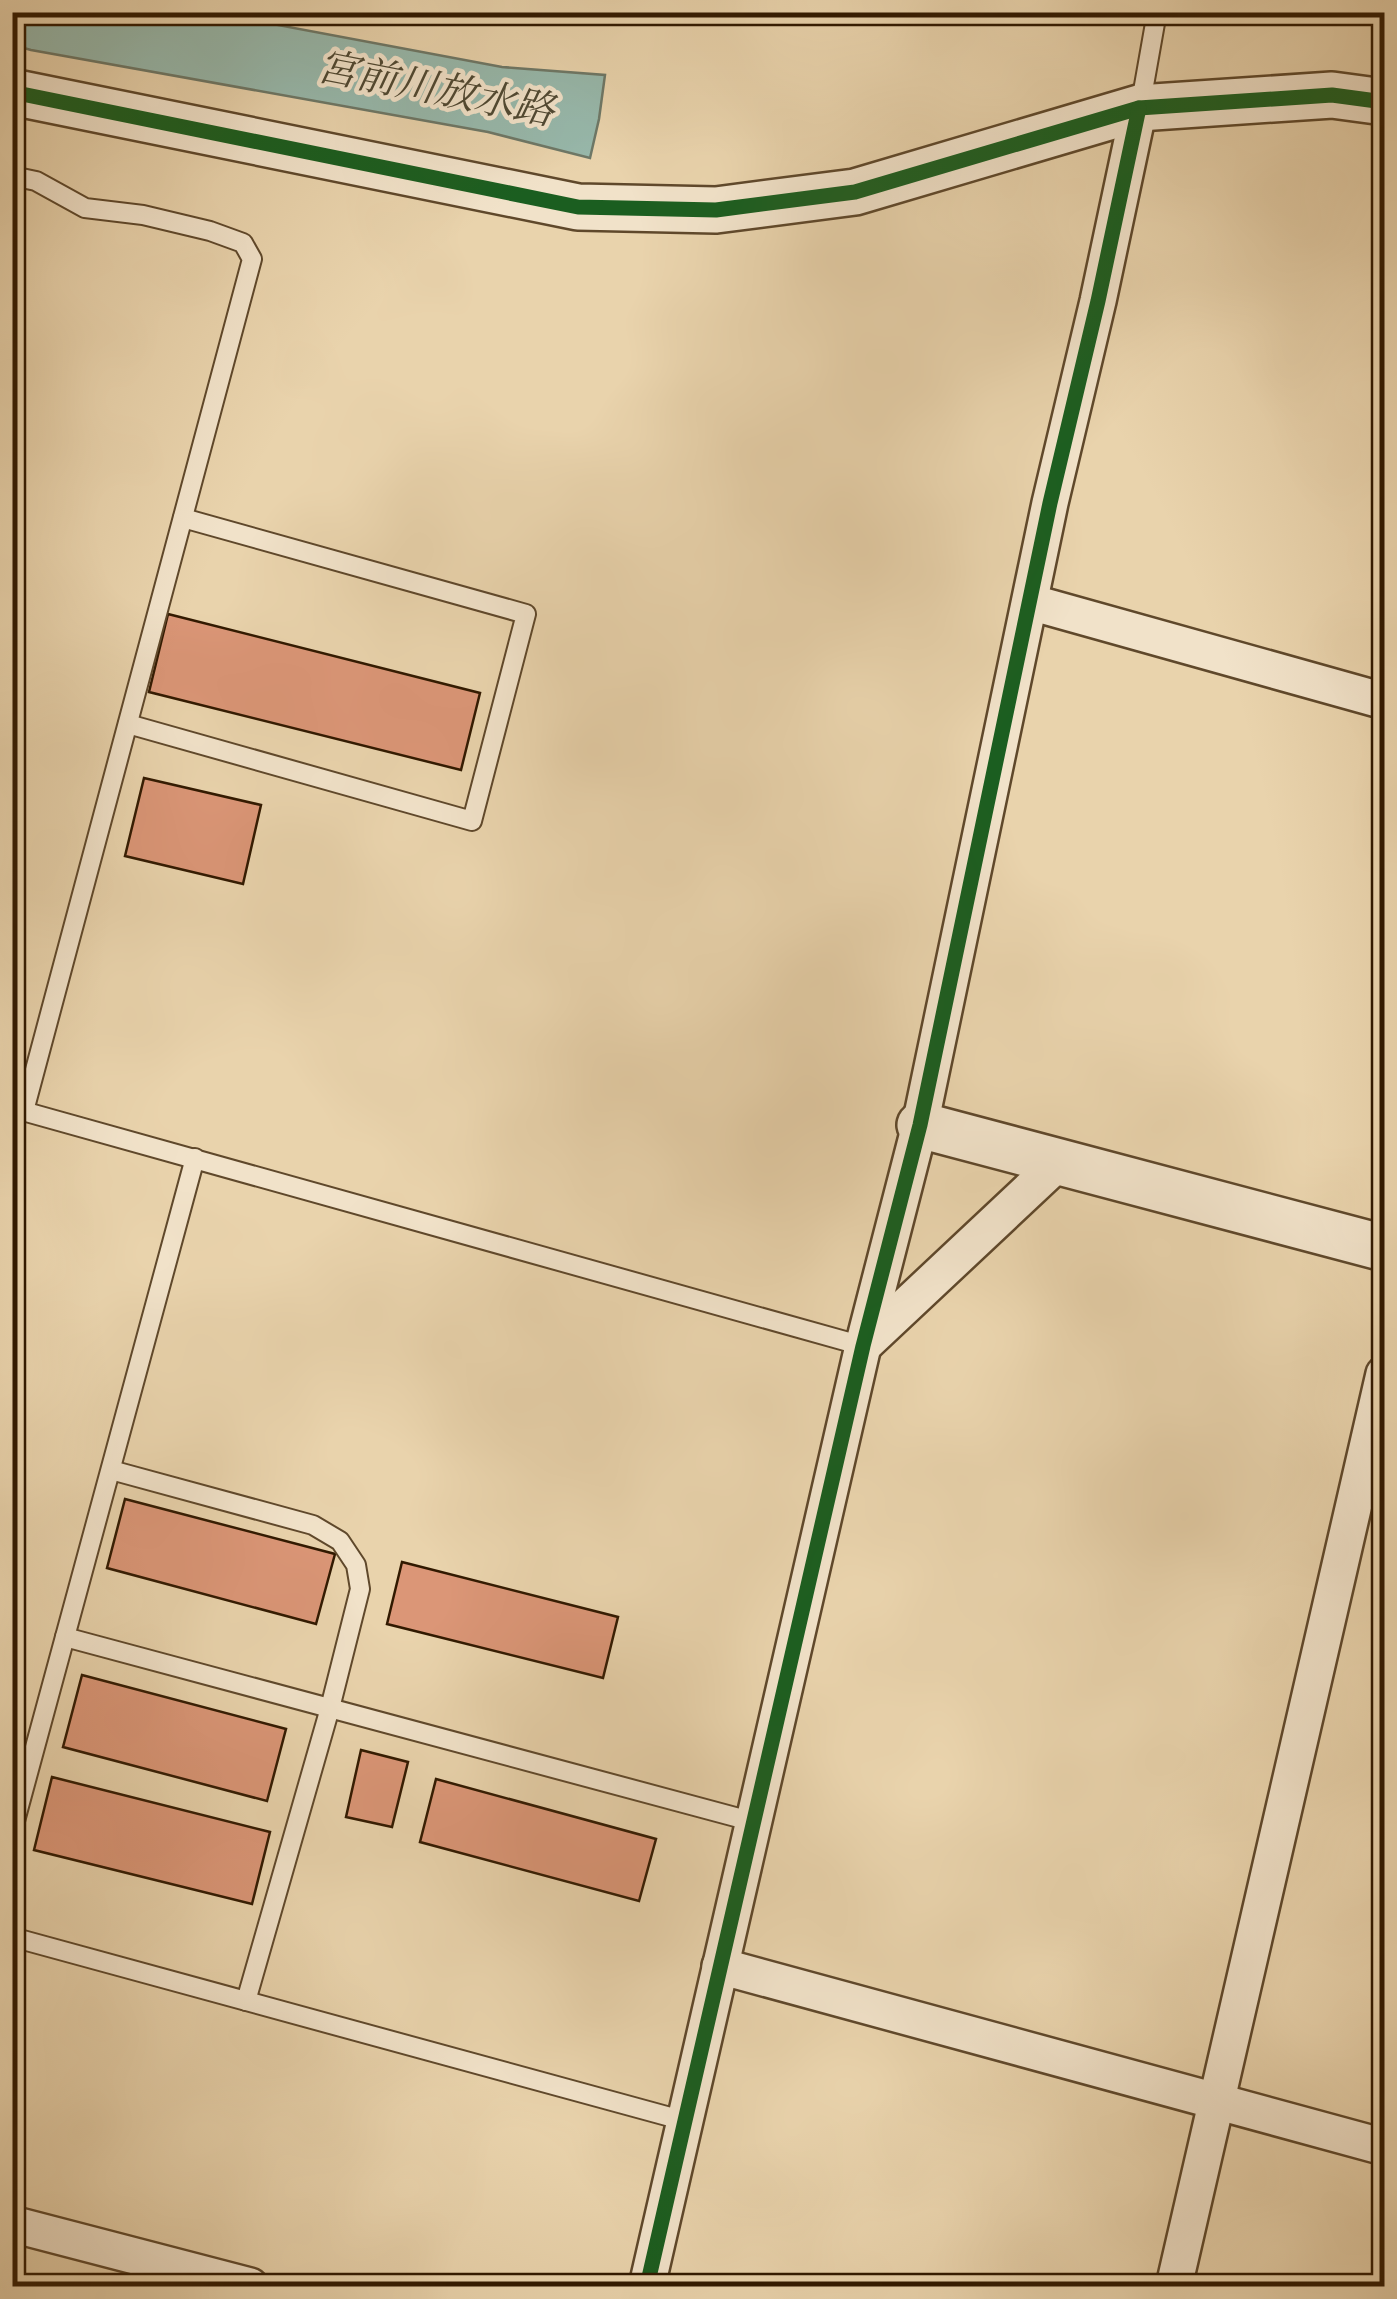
<svg xmlns="http://www.w3.org/2000/svg" width="1397" height="2299" font-family="'IM FELL Double Pica','Noto Serif JP',serif">
<style>
.water{fill:#97b8ab;stroke:#6e7867;stroke-width:2.5}
.building{fill:#db9677;stroke:#311900;stroke-width:2.5}
.lines{fill:none;stroke-linecap:round;stroke-linejoin:round}
.service-casing{stroke:#5f482b;stroke-width:22}
.minor-casing{stroke:#5f482b;stroke-width:40}
.tertiary-casing{stroke:#5f482b;stroke-width:50}
.service{stroke:#f1e2c9;stroke-width:18}
.minor{stroke:#f1e2c9;stroke-width:35}
.tertiary{stroke:#f1e2c9;stroke-width:45}
.cycleway-casing{stroke:#f1e2c9;stroke-width:21}
.cycleway{stroke:#1b5e20;stroke-width:15}
.labels{text-anchor:middle;stroke-width:9;stroke-linejoin:round;paint-order:stroke}
.water-label{font-size:40px;font-style:italic;fill:#504933;stroke:#f1e2c9}
</style>
<rect width="100%" height="100%" fill="#e9d3ac"/>
<filter id="stains"><feTurbulence type="fractalNoise" baseFrequency=".002" numOctaves="4"/><feColorMatrix values="0 0 0 0 .2 0 0 0 0 .09 0 0 0 0 .02 0 0 0 .5 -.17"/></filter>
<radialGradient id="worn" r=".72"><stop offset=".6" stop-color="#630" stop-opacity="0"/><stop offset="1" stop-color="#630" stop-opacity=".3"/></radialGradient>
<!-- water -->
<polygon class="water" points="12,13 214,13 502,67 605,75 599,119 590,158 488,132 31,50 13,45"/>
<!-- building -->
<g class="building">
<polygon points="168,614 480,693 461,770 149,692"/>
<polygon points="144,778 261,805 243,884 125,856"/>
<polygon points="125,1499 335,1554 316,1624 107,1568"/>
<polygon points="402,1562 618,1617 603,1678 387,1624"/>
<polygon points="82,1675 286,1729 267,1801 63,1747"/>
<polygon points="361,1750 408,1762 392,1827 346,1817"/>
<polygon points="52,1777 270,1832 252,1904 34,1850"/>
<polygon points="436,1779 656,1839 639,1901 420,1842"/>
</g>
<g class="lines">
<!-- service casing -->
<g class="service-casing">
<g id="service">
<polyline points="1140,108 1157,12"/>
<polyline points="12,176 36,181 85,208 143,215 210,231 243,243 252,259 24,1111"/>
<polyline points="128,724 472,821 526,614 183,518"/>
<polyline points="12,1108 863,1346"/>
<polyline points="111,1470 313,1525 340,1541 356,1565 360,1589 330,1708 246,2001"/>
<polyline points="65,1637 754,1822"/>
<polyline points="12,1832 195,1158"/>
<polyline points="12,1937 685,2121"/>
</g>
</g>
<!-- minor casing -->
<g class="minor-casing">
<g id="minor">
<polyline points="1030,602 1384,701"/>
<polyline points="863,1346 1059,1162"/>
<polyline points="720,1966 1384,2147"/>
<polyline points="12,2224 250,2286"/>
<polyline points="647,2286 863,1346 920,1125 1050,503 1098,301 1139,108"/>
<polyline points="1174,2286 1384,1374"/>
</g>
</g>
<!-- tertiary casing -->
<g class="tertiary-casing">
<g id="tertiary">
<polyline points="12,92 578,207 716,210 855,192 1139,108 1332,95 1384,102"/>
<polyline points="920,1125 1384,1248"/>
</g>
</g>
<!-- service -->
<use href="#service" class="service"/>
<!-- minor -->
<use href="#minor" class="minor"/>
<!-- tertiary -->
<use href="#tertiary" class="tertiary"/>
<!-- cycleway casing -->
<g class="cycleway-casing">
<g id="cycleway">
<polyline points="12,92 578,207 716,210 855,192 1139,108 1332,95 1384,102"/>
<polyline points="647,2286 863,1346 920,1125 1050,503 1098,301 1139,108"/>
</g>
</g>
<!-- cycleway -->
<use href="#cycleway" class="cycleway"/>
</g>
<g class="labels">
<!-- water labels -->
<g class="water-label">
<text transform="translate(436 88) rotate(11)" y="14">宮前川放水路</text>
</g>
</g>
<!-- margin -->
<rect width="1397" height="2299" fill="none" stroke="#e9d3ac" stroke-width="50"/>
<rect x="15" y="15" width="1367" height="2269" fill="none" stroke="#311900" stroke-width="5"/>
<rect x="25" y="25" width="1347" height="2249" fill="none" stroke="#311900" stroke-width="2.5"/>
<rect width="100%" height="100%" filter="url(#stains)"/>
<rect width="100%" height="100%" fill="url(#worn)"/>
</svg>
